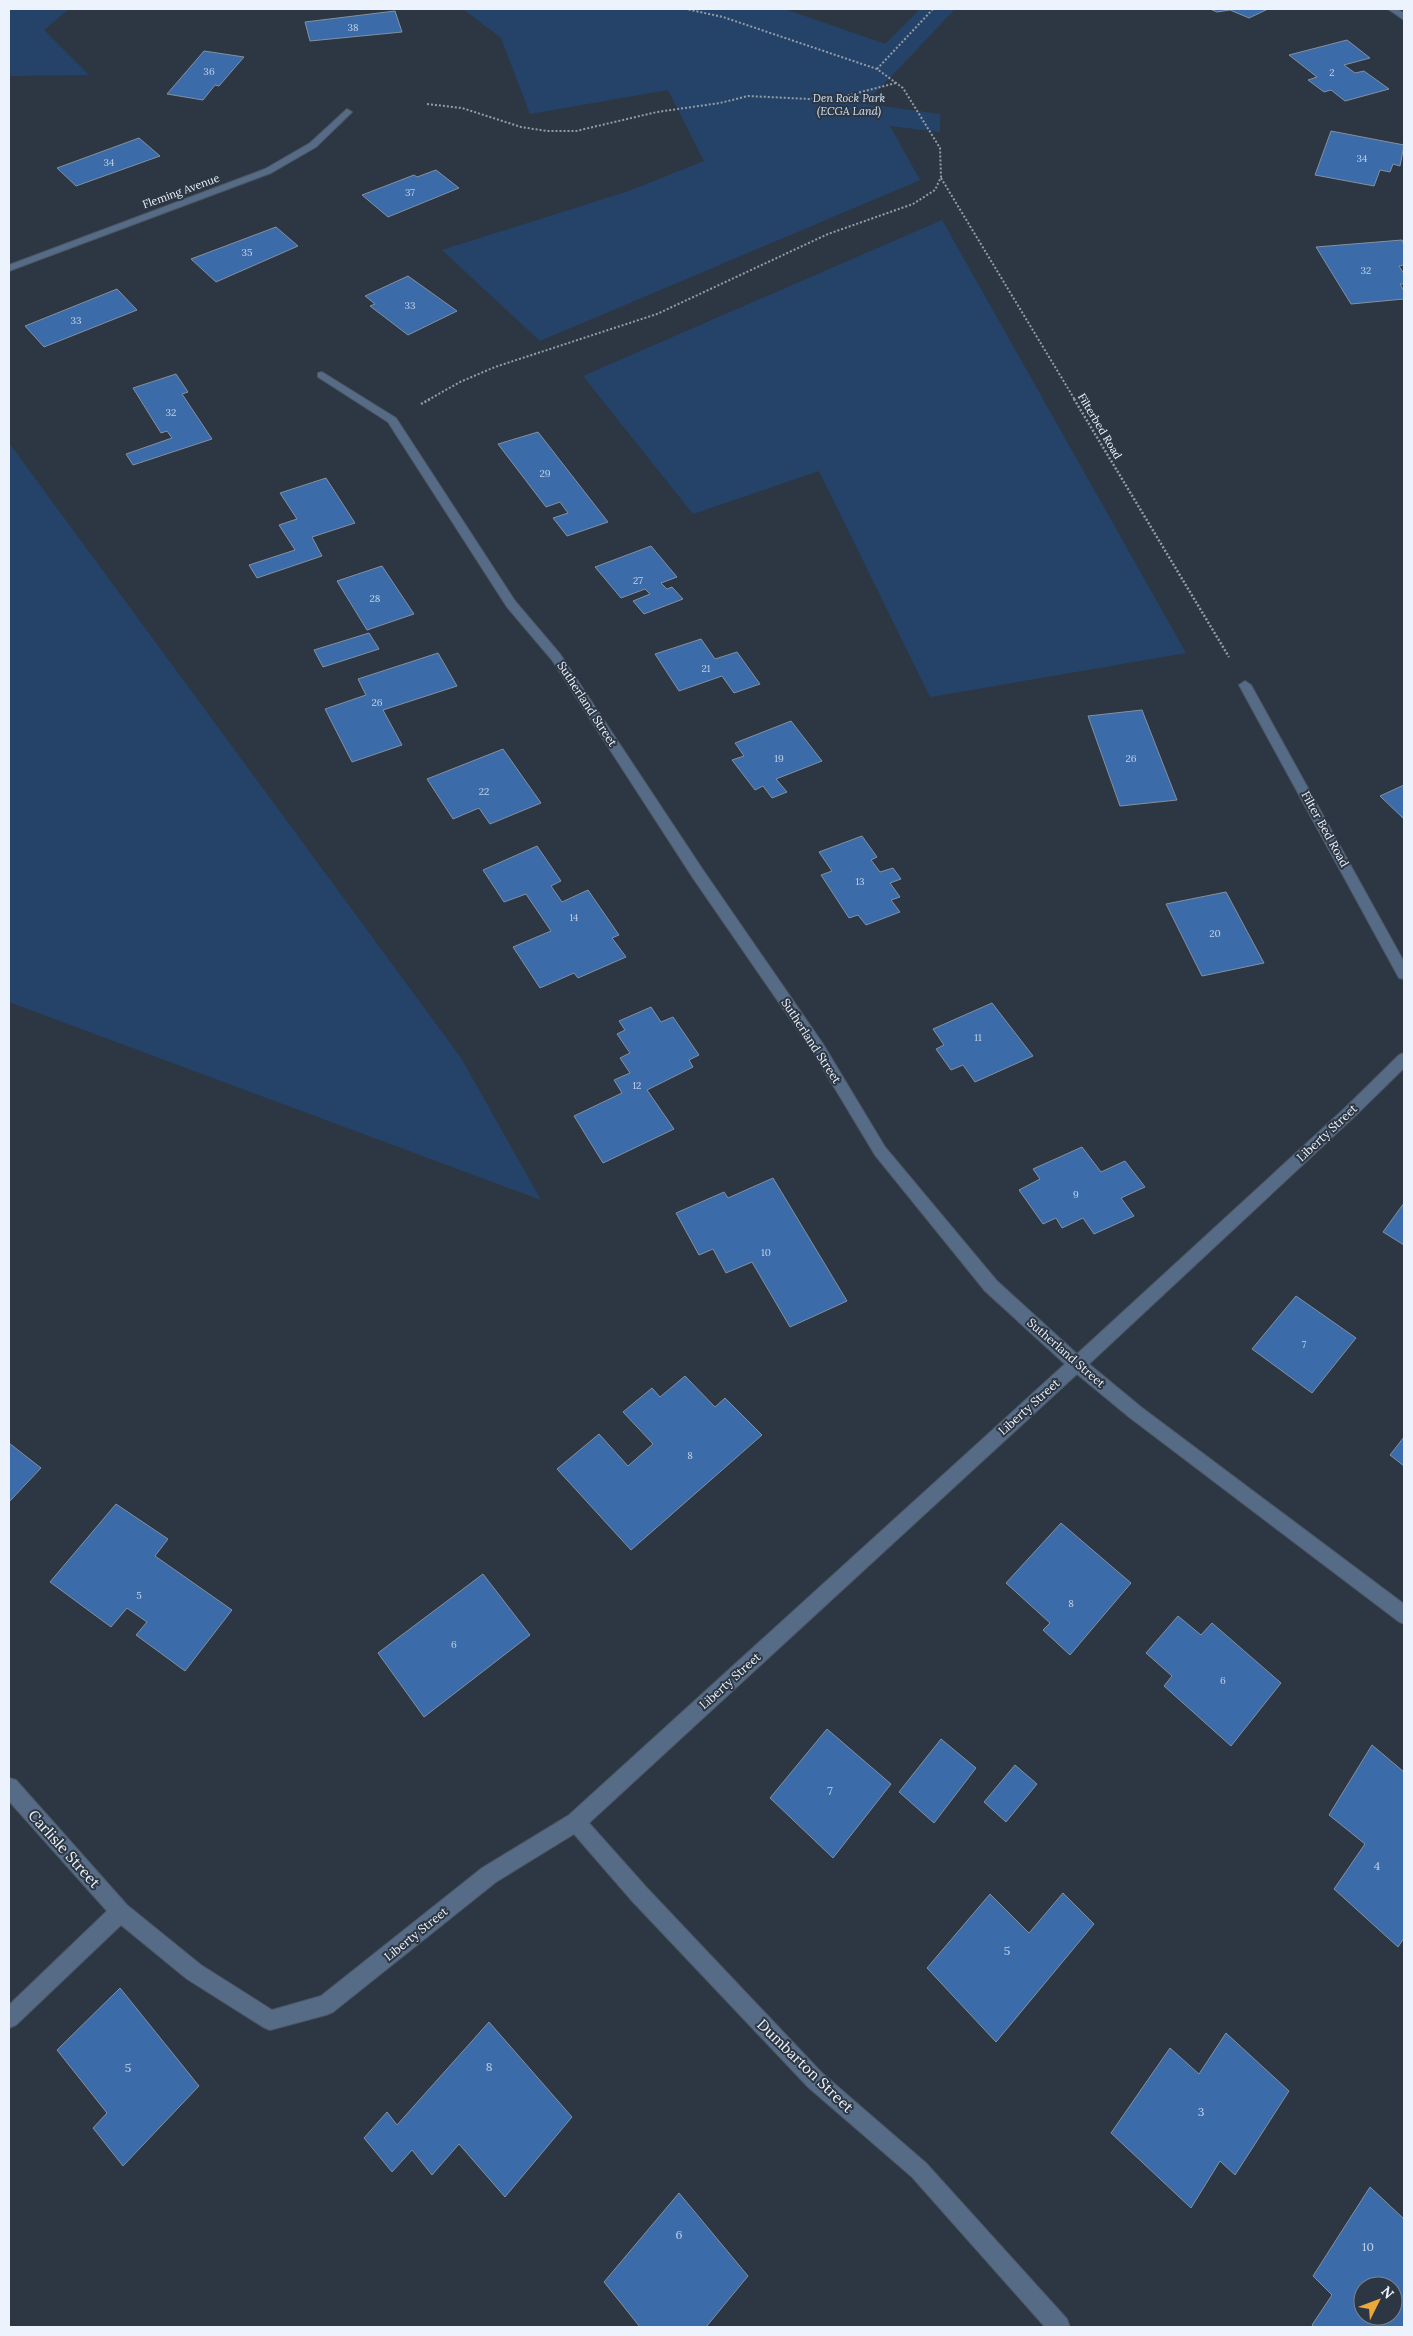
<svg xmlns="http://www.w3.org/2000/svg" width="1413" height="2336" font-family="Lora,serif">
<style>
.green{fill:#254369}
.building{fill:#3b6ca9;stroke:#8490a0;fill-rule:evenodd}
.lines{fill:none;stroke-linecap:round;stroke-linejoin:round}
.street-casing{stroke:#4c5561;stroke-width:2}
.path-far1{stroke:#939ca7;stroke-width:2;stroke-dasharray:2 2;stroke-linecap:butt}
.path{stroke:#939ca7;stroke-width:2.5;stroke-dasharray:2 2;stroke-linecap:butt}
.street{fill:#566b86;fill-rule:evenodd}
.labels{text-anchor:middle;stroke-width:4;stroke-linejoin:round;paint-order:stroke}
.number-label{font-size:10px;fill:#c0d1e7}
.far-park-label{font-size:11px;font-style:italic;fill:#d3e1f2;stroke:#2d3744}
.far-street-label{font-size:11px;fill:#ecf3fc;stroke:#2d3744}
.street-label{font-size:12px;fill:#ecf3fc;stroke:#2d3744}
.near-number-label{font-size:12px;fill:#c0d1e7}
.near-street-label{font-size:15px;fill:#ecf3fc;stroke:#2d3744}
</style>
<rect width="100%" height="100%" fill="#2d3744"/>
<!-- green -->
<g class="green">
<polygon points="9,9 69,9 44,30 89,75 9,76"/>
<polygon points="463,9 785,9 885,44 920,9 955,9 865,104 940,114 940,132 890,126 920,180 540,341 442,250 629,191 704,161 668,90 530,114 501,38"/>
<polygon points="942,220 1186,653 930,697 819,471 693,514 583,376"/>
<polygon points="9,443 461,1058 541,1200 9,1002"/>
</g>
<!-- building -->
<g class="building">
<polygon points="1210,9 1268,9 1249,18 1230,10 1217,12"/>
<polygon points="395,11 402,32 310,41 305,22"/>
<polygon points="1347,40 1370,58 1344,65 1355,73 1364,71 1389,89 1345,101 1331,90 1324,92 1308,80 1317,77 1289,55"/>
<polygon points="204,51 244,57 219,86 215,85 203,100 167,94"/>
<polygon points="1331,131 1404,145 1400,166 1393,164 1390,172 1380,170 1374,186 1315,175"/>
<polygon points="139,138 160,156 76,186 57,168"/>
<polygon points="436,170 459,188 388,217 362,195 414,175 417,177"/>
<polygon points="276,227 298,246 216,282 191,259"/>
<polygon points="1402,240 1404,244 1404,265 1399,266 1404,274 1404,284 1400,284 1404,291 1404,299 1351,304 1316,247"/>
<polygon points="408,276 457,311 408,335 370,306 375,304 365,296"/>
<polygon points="117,289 137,310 44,347 25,326"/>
<polygon points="176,374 188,392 182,394 212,439 133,465 126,454 172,438 167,431 161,433 133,388"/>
<polygon points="538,432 608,522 567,536 553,518 568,513 560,502 546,507 498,444"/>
<polygon points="326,478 355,523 312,537 322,556 257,578 249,565 295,550 279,525 297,519 280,493"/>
<polygon points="651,546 677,577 661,583 667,589 672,587 683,599 644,614 633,601 650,594 645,589 621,598 595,567"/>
<polygon points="382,566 414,614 367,630 337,581"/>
<polygon points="369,633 379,649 323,667 314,650"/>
<polygon points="701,639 715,659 737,652 760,684 734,693 722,676 679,691 655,654"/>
<polygon points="438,653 457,686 383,710 402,745 352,762 325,709 366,695 358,679"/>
<polygon points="1142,710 1177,800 1120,806 1088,716"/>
<polygon points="791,721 822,761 776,779 787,792 772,798 763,786 755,790 732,760 744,756 735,743"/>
<polygon points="503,749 541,803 490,824 479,808 453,819 427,779"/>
<polygon points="1404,785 1404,819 1380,796"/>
<polygon points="862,836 877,857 871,860 880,872 893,868 901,879 890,883 900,897 891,900 900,912 866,925 858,915 849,918 821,875 832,871 819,852"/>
<polygon points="537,846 561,881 551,886 562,902 588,890 619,935 612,938 626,957 578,978 574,973 540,988 513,947 551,931 526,894 504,902 483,870"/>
<polygon points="1226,892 1264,963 1202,976 1166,904"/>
<polygon points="992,1003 1033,1056 975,1082 963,1065 951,1070 936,1049 944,1045 933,1029"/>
<polygon points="651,1007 661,1022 673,1017 699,1055 689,1060 693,1067 647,1090 674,1129 603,1163 574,1116 622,1093 614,1080 630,1073 620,1058 630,1053 617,1034 625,1030 619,1021"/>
<polygon points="1082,1147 1101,1172 1125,1161 1145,1187 1121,1198 1134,1216 1094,1234 1083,1218 1062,1228 1056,1218 1043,1224 1019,1190 1040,1179 1033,1169"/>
<polygon points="773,1178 847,1301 790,1327 752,1262 726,1273 713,1249 699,1255 676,1213 724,1192 728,1198"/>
<polygon points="1404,1203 1404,1245 1383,1232"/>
<polygon points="1296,1296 1356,1338 1312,1393 1252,1349"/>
<polygon points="685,1376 715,1407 725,1398 762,1435 631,1550 557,1469 599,1434 628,1466 653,1444 623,1412 652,1388 660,1397"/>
<polygon points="1404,1437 1404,1466 1390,1455"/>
<polygon points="9,1443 41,1468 9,1502"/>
<polygon points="116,1504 168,1539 155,1556 232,1610 185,1671 136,1635 147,1622 127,1608 111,1627 50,1582"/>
<polygon points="1061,1523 1131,1583 1070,1655 1043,1630 1050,1623 1006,1583"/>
<polygon points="483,1574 530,1635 424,1717 378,1653"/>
<polygon points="1178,1616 1201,1635 1212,1623 1281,1683 1231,1746 1164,1686 1172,1676 1146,1653"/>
<polygon points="827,1729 891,1784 833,1858 770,1798"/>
<polygon points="941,1739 976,1768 934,1823 899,1792"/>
<polygon points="1372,1745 1404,1772 1404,1938 1398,1947 1334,1889 1365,1844 1329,1815"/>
<polygon points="1015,1765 1037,1784 1006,1822 984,1802"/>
<polygon points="1063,1893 1094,1924 996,2042 927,1968 990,1894 1029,1933"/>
<polygon points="120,1988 199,2086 123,2166 93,2128 107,2113 57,2050"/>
<polygon points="489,2022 572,2117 505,2197 459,2144 432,2175 412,2150 392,2172 364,2138 387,2112 397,2125"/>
<polygon points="1226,2033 1289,2091 1235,2175 1220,2161 1191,2208 1111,2133 1170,2048 1199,2074"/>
<path d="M 1370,2187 L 1404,2219 L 1404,2327 L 1314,2327 L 1312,2325 L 1332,2295 L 1313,2276 ZM 1363,2286 L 1393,2286 L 1393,2316 L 1363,2316 Z"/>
<polygon points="679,2193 748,2276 706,2327 640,2327 604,2282"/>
</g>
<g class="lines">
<!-- street casing -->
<g class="street-casing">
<g id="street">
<polygon points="1388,9 1397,9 1404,13 1404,20"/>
<polygon points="347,109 352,112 350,114 316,147 271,173 9,271 9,265 265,169 310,143"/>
<polygon points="322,372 396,418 515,601 560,654 703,870 823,1044 885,1147 997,1281 1077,1354 1345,1108 1399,1055 1404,1053 1404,1068 1355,1116 1089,1364 1141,1407 1404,1604 1404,1624 1398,1621 1129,1417 1077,1374 589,1823 647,1888 822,2073 926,2163 1067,2319 1070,2327 1045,2327 912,2177 808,2087 633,1902 574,1834 496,1882 333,2012 326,2015 270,2030 263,2027 187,1979 121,1925 16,2025 9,2028 9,2005 107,1911 9,1801 9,1778 16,1780 127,1905 201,1965 272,2010 321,1996 482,1868 569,1815 1065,1364 985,1291 875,1155 813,1052 693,878 552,660 507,607 388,422 318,377 318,373"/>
<polygon points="1245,681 1251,685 1404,962 1404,979 1399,978 1239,685"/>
</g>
</g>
<!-- path-far1 -->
<g class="path-far1">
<polyline points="877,69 933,9"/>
<polyline points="427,104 462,108 521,127 547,131 576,131 657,112 720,103 748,96 809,99 842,97 896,83"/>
<polyline points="941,178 1075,400"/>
<polyline points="428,400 460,382 495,367 657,314 828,234 913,204 935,190 941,177 940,148 903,88 877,69 723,17 686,9"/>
</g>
<!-- path -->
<g class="path">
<polyline points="1074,399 1229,657"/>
<polyline points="421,404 430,399"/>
</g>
<!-- street -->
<use href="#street" class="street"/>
</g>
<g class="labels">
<!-- number labels -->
<g class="number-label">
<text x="353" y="31">38</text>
<text x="209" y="75">36</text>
<text x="1332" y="76">2</text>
<text x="1362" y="162">34</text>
<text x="109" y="166">34</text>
<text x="410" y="196">37</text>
<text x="247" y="256">35</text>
<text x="1366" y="274">32</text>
<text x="410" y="309">33</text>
<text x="76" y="324">33</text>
<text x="171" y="416">32</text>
<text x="545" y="477">29</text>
<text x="638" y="584">27</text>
<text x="375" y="602">28</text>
<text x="706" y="672">21</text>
<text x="377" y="706">26</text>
<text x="779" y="762">19</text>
<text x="1131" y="762">26</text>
<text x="484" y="795">22</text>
<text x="860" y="885">13</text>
<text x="574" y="921">14</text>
<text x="1215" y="937">20</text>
<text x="978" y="1041">11</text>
<text x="637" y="1089">12</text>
<text x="1076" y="1198">9</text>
<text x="766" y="1256">10</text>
<text x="1304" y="1348">7</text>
<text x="690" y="1459">8</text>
<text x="139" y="1599">5</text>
<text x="1071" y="1607">8</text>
<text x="454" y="1648">6</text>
<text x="1223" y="1684">6</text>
</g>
<!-- far-park labels -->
<g class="far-park-label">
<text x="849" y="102">Den Rock Park<tspan x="849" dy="13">(ECGA Land)</tspan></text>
</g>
<!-- far-street labels -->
<g class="far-street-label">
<text transform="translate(181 191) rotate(-20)" y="4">Fleming Avenue</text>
<text transform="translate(1100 426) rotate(59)" y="4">Filterbed Road</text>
</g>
<!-- street labels -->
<g class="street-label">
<text transform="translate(587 704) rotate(57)" y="4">Sutherland Street</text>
<text transform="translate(1325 829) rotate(61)" y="4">Filter Bed Road</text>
<text transform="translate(811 1041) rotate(57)" y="4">Sutherland Street</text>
<text transform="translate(1327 1133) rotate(-43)" y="4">Liberty Street</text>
<text transform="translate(1066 1353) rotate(41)" y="4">Sutherland Street</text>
<text transform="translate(1029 1407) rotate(-42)" y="4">Liberty Street</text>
<text transform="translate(730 1681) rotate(-42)" y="4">Liberty Street</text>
<text transform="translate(416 1934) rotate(-39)" y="4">Liberty Street</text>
</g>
<!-- near-number labels -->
<g class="near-number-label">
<text x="830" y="1795">7</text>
<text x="1377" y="1870">4</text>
<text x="1007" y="1955">5</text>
<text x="489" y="2071">8</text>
<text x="128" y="2072">5</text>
<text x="1201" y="2116">3</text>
<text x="679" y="2239">6</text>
<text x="1368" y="2251">10</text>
</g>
<!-- near-street labels -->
<g class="near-street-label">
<text transform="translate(64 1849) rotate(48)" y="5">Carlisle Street</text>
<text transform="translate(805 2066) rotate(44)" y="5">Dumbarton Street</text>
</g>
</g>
<!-- border -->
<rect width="1413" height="2336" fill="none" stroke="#ecf3fc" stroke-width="20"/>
<!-- north arrow -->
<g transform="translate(1378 2301) rotate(48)"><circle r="24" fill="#2d3744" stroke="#79828e"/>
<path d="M0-4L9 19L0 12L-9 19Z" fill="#eda83b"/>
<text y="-8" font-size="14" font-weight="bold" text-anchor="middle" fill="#ecf3fc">N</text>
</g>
</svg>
